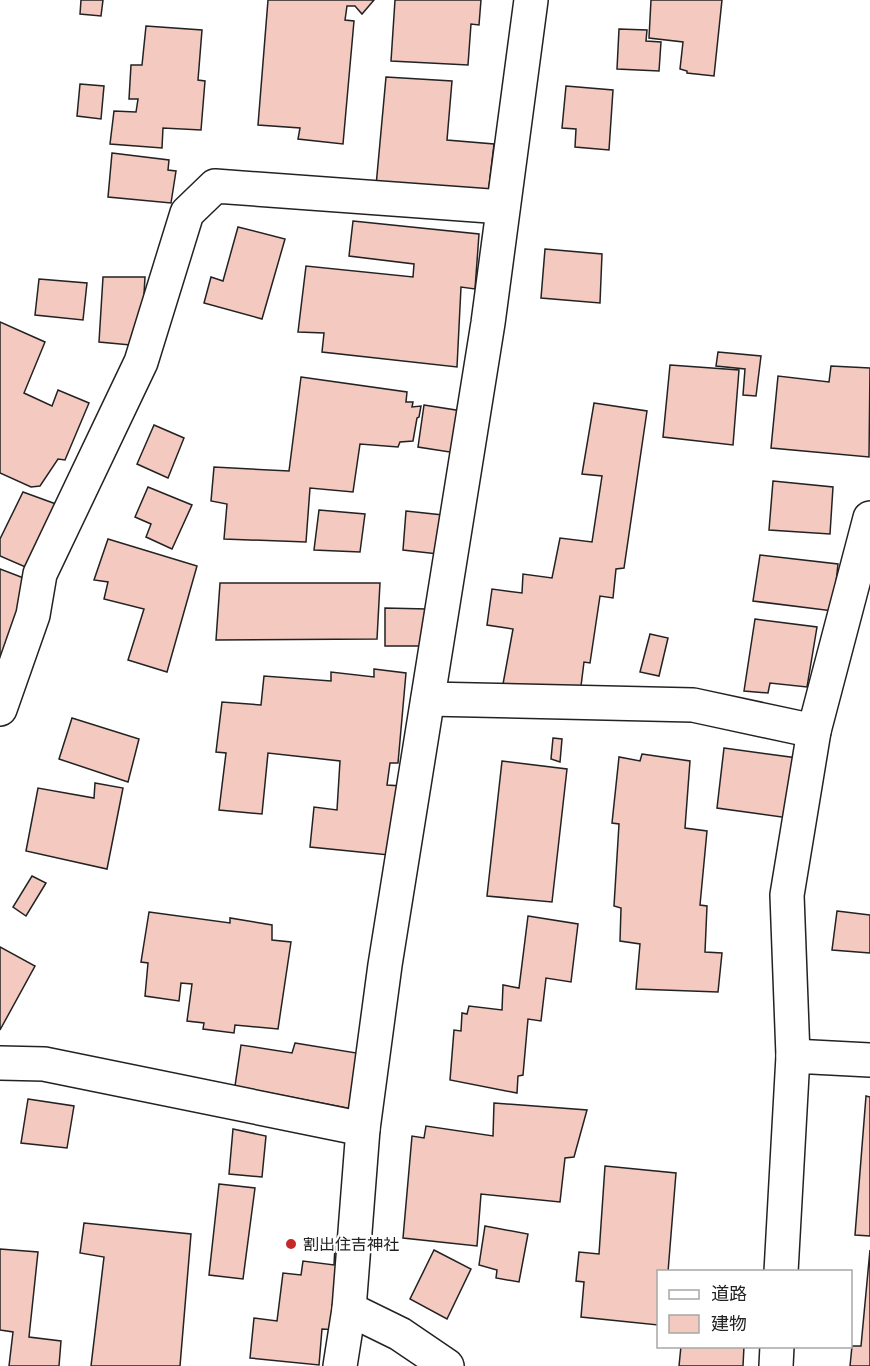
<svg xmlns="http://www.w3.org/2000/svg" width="870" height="1366" font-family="'Fira Sans','Noto Sans JP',sans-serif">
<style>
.building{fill:#f3c9c0;stroke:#222;stroke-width:1.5}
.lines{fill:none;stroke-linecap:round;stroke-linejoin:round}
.minor-casing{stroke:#222;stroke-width:36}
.minor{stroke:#fff;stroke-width:33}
.poi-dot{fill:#c62828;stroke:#fff;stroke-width:2}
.labels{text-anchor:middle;stroke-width:4.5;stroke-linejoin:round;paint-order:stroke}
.poi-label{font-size:16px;fill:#222;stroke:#fff;text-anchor:start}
</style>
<rect width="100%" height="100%" fill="#fff"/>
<!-- building -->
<g class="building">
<polygon points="81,0 103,0 101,16 80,14"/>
<polygon points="268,0 374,0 362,14 355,6 347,6 345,20 354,21 343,144 298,139 300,128 258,125"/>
<polygon points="395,0 481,0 479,25 471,24 468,65 391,61"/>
<polygon points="651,0 722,0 714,76 687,73 687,71 680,69 683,42 649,38"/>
<polygon points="146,26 202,30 198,80 205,81 201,130 163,128 162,148 110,144 114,111 136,112 138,99 129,99 131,65 142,65"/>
<polygon points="619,29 647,30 646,41 661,42 659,71 617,69"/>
<polygon points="386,77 452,81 447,140 494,144 488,195 376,186"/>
<polygon points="80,84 104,86 101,119 77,116"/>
<polygon points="566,86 613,90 609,150 575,147 576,129 562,128"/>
<polygon points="112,153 169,160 168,170 176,171 171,203 108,197"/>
<polygon points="353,221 479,234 475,289 461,287 457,367 322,352 324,333 298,332 306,266 413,277 414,264 349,256"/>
<polygon points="238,227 285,239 262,319 204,303 211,277 223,281"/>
<polygon points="545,249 602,254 600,303 541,298"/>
<polygon points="103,277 145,277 141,346 99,342"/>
<polygon points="39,279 87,283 83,320 35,315"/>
<polygon points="0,322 45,342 24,393 52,406 58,390 89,403 65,460 58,459 40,486 31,487 0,473"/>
<polygon points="718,352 761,356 756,396 743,395 745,369 716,366"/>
<polygon points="670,365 739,370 733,445 663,437"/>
<polygon points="831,366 870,368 869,457 771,448 778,376 829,382"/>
<polygon points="301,377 407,392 406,402 413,402 412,407 421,406 419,417 417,418 413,441 400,442 398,447 360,444 353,492 310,488 306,542 224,539 227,504 211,501 214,467 289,471"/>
<polygon points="594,403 647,411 624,568 616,569 613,598 600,596 590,663 584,662 580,694 503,684 513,629 487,625 492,589 522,593 523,574 552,578 560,538 592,542 602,476 582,474"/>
<polygon points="424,405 462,411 456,453 418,447"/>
<polygon points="154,425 184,438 168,478 137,464"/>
<polygon points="773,481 833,487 830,534 769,530"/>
<polygon points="148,487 192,505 172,549 146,537 151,524 135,517"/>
<polygon points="23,492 67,508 37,572 0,556 0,539"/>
<polygon points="319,510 365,514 360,552 314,550"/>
<polygon points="406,511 452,516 447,555 403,550"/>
<polygon points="108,539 197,566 167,672 128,660 144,609 104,599 108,582 94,580"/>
<polygon points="760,555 838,564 833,611 753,601"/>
<polygon points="0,569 34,582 0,660"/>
<polygon points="220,583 380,583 377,639 216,640"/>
<polygon points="385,608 427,609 429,646 385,646"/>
<polygon points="755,619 817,627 807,687 770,683 768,693 744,691"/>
<polygon points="650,634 668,638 659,676 640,672"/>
<polygon points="374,669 406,673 398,763 390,763 387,785 402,786 399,856 310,847 314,807 337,810 340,761 268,753 262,814 219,810 226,753 216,752 222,702 261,705 264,676 331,681 331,672 374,677"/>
<polygon points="72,718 139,739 128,782 59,759"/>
<polygon points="553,738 562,739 560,762 551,759"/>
<polygon points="724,748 805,759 796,819 717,808"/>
<polygon points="642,754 690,761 685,828 707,831 700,905 707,906 705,952 722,953 718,992 636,989 640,944 620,941 621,908 614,906 619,824 612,823 619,757 640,761"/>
<polygon points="502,761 567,769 552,902 487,896"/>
<polygon points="95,783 123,788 107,869 26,851 38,788 94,798"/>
<polygon points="32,876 46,883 26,916 13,907"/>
<polygon points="837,911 870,915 870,953 832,950"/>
<polygon points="149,912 230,923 230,918 272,925 272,940 291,942 278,1029 235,1025 234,1033 203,1029 204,1023 187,1021 192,984 181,983 179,1001 145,996 148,963 141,962"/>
<polygon points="528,916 578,924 571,982 546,978 541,1021 528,1019 523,1075 518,1076 517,1093 450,1080 454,1030 461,1031 462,1013 467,1014 469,1006 502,1010 503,985 519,988"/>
<polygon points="0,947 35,966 0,1030"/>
<polygon points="295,1043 369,1055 362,1111 235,1086 241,1045 292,1053"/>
<polygon points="866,1096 870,1097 870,1236 855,1235"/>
<polygon points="28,1099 74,1106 67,1148 21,1143"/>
<polygon points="494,1103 587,1110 574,1157 565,1158 560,1202 481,1194 477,1246 403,1238 412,1136 424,1138 426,1126 493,1136"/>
<polygon points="233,1129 266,1136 262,1177 229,1174"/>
<polygon points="605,1166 676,1173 668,1272 658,1272 658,1325 581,1317 584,1282 576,1281 579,1252 599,1254"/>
<polygon points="219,1184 255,1188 243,1279 209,1275"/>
<polygon points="84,1223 191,1234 180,1366 91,1366 104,1257 80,1253"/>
<polygon points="485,1226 528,1234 519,1282 496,1278 497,1270 479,1265"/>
<polygon points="335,1246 350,1247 338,1330 322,1329 319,1365 250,1358 254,1318 277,1321 283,1273 301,1275 303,1261 334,1265"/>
<polygon points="0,1249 38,1252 29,1337 61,1341 59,1366 9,1366 13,1332 0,1330"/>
<polygon points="434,1250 471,1269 447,1319 410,1299"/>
<polygon points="870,1250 870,1366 850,1366 852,1346 861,1346"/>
<polygon points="681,1346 744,1346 743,1366 679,1366"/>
</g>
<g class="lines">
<!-- minor casing -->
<g class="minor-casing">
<g id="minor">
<polyline points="428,699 693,705 814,731"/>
<polyline points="0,709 33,615 40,574 141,362 187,213 215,186 503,207"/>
<polyline points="793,1056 787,895 814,731 870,518"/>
<polyline points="0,1063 44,1064 363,1129"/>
<polyline points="781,1272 793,1056 870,1060"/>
<polyline points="349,1309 400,1334 447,1366"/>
<polyline points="340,1366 349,1309 363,1129 385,965 488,323 531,0"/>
<polyline points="776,1366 777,1346"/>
</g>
</g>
<!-- minor -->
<use href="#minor" class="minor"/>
</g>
<!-- markers -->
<circle class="poi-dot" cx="291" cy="1244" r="6"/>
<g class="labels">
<!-- poi labels -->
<g class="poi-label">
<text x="303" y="1250">割出住吉神社</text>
</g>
</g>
<!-- legend -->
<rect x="657" y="1270" width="195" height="78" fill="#ffffff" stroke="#a7a7a7" stroke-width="1.5"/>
<rect x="669" y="1290" width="30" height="9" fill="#ffffff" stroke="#a7a7a7" stroke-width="1.5"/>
<text x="711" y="1300" font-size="18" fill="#222222">道路</text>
<rect x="669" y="1315" width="30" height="18" fill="#f3c9c0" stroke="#a7a7a7" stroke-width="1.5"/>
<text x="711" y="1330" font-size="18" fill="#222222">建物</text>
</svg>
